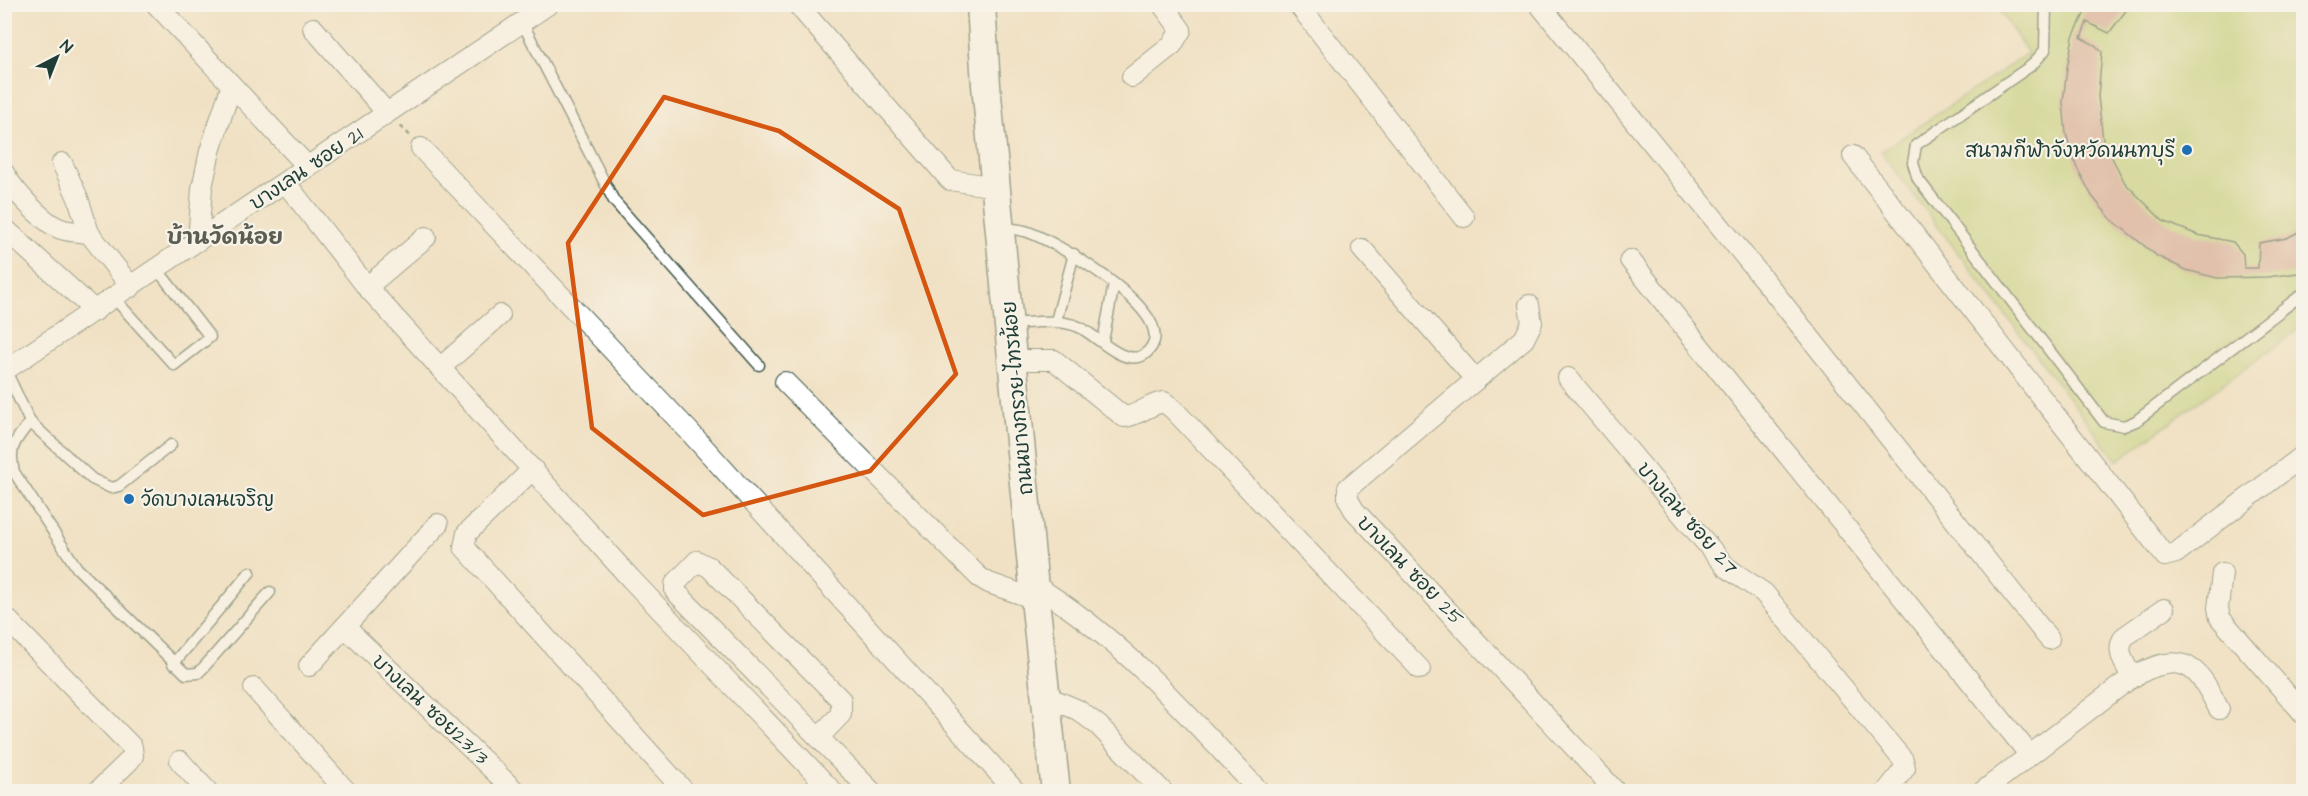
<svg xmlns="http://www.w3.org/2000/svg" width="2308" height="796" font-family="'Architects Daughter','Playpen Sans Thai',sans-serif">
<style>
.green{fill:#bad175;stroke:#6c8754;stroke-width:1.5}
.building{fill:#ce9a8d}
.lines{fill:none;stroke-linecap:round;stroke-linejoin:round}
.lane-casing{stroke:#3e564a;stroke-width:13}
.street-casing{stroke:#3e564a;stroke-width:22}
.secondary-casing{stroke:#3e564a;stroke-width:31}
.path{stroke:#3e564a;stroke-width:3;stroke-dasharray:4.5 4.5;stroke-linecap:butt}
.lane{stroke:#fff;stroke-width:10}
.street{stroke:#fff;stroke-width:20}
.secondary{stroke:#fff;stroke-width:28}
.marked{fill:none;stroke:#d45610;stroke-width:4.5;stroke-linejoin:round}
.poi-dot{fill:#1f6fb2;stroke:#f7f3e8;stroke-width:2}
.labels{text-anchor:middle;stroke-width:4.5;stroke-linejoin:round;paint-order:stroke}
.poi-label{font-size:20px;fill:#1f3d34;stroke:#f7f3e8;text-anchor:end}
.street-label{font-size:20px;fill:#1f3d34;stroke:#f7f3e8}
.quarter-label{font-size:22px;font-weight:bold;fill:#5c5e53;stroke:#f7f3e8}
</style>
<rect width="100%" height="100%" fill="#f7f3e8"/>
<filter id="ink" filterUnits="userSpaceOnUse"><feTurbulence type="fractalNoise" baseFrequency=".0167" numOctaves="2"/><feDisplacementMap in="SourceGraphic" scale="12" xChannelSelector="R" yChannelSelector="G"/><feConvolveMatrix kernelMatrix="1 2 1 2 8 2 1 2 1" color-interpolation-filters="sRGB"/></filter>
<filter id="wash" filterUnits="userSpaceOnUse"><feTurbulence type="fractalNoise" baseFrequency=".008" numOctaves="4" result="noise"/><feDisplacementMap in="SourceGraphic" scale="24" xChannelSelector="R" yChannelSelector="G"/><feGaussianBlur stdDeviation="1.35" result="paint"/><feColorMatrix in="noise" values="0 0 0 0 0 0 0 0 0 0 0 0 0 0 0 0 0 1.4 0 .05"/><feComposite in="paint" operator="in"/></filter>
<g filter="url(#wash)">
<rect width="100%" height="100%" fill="#f1e1c4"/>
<!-- green -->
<polygon class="green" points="1996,5 2303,5 2303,326 2117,461 1881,152 2028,53"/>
<g id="blocks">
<!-- building -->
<polygon class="building" points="2089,4 2131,4 2109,33 2087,22 2081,38 2095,45 2102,52 2098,96 2103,140 2125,183 2163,221 2198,235 2233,242 2243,254 2244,268 2258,268 2259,243 2287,238 2304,229 2304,270 2298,273 2267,277 2217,278 2186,270 2157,256 2111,219 2092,196 2076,166 2066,134 2063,102 2067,68 2073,37"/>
</g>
</g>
<g filter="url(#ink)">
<use href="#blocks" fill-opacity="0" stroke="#3e564a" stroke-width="1.5"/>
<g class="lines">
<!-- lane casing -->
<g class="lane-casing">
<g id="lane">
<polyline points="2046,4 2045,50 2032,65 1916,145 1913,163 1918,179 2104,422 2124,426 2136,421 2304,293"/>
<polyline points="522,22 614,201 759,365"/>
<path d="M 1000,227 C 1009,229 1019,229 1028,232 C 1056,242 1164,305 1154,341 C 1152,348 1146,355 1139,357 C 1119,362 1096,335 1079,327 C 1058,318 1033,323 1011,324"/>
<polyline points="114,298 174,365 210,337 157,269"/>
<polyline points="1056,321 1074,254"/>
<polyline points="1103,341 1114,284"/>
<polyline points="6,371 30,422 92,479 111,488 119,486 171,445"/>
<path d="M 30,422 C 15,441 8,447 14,472 L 77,568 L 186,674 L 198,673 L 204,667 L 270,592"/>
<polyline points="173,664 250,572"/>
</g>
</g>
<!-- street casing -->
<g class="street-casing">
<g id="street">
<polyline points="156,4 308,167"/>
<polyline points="797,4 950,180 996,187"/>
<polyline points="1298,4 1464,217"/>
<polyline points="1539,4 1773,291 2049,639"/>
<polyline points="313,28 387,113"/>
<polyline points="1132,77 1172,45 1181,30 1162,4"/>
<polyline points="421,148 688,430 1016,792"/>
<polyline points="1853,156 2165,556 2176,553 2304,455"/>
<polyline points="62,163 78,198 89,233 131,287"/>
<path d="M 4,173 C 13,190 43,223 61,229 C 69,232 80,232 89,233"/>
<polyline points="285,182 367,287 631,579 833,792"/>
<polyline points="4,228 95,311"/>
<polyline points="198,241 202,188 210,151 231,87"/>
<polyline points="1362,249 1476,380"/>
<polyline points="1630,260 2029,754"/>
<polyline points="367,287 426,237"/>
<polyline points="1529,305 1532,323 1524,339 1348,488 1348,499 1354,510 1616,792"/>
<path d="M 1013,360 L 1054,360 L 1124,417 C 1138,416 1149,404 1164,402 L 1173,409 L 1420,669"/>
<polyline points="440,368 500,315"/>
<polyline points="4,371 549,4"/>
<polyline points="1568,378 1726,567 1764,593 1903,760 1905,768 1886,792"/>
<polyline points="785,382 979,577 989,583 1035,599"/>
<polyline points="533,469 467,533 464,547 685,792"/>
<polyline points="2222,573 2218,608 2220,618 2304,714"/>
<path d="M 1034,585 C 1122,638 1190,718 1260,792"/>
<polyline points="5,617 132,747 133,756 129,761 97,792"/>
<polyline points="345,627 516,792"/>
<polyline points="309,666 438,524"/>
<path d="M 2132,677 C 2125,664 2115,651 2124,637 L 2164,609"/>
<polyline points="254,688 347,792"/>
<polyline points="1045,696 1078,710 1098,725 1163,792"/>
<polyline points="820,736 841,714 841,700 709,567 697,561 675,584 675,591 872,792"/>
<polyline points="180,761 208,792"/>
<path d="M 1982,792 L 2120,686 C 2139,672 2172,653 2193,670 C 2205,679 2212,697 2219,709"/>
</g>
</g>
<!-- secondary casing -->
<g class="secondary-casing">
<polyline id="secondary" points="981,4 986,85 1035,599 1056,792"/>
</g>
<!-- path -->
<polyline class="path" points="400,126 410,136"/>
<!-- lane -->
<use href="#lane" class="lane"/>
<!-- street -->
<use href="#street" class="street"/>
<!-- secondary -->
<use href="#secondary" class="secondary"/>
</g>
</g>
<!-- marked area -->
<path d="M0 0H2308V796H0ZM 664,97 L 779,131 L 899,209 L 956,374 L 870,471 L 703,515 L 592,428 L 568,243 Z" fill="#f1e1c4" fill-opacity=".55" fill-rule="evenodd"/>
<path class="marked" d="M 664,97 L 779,131 L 899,209 L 956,374 L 870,471 L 703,515 L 592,428 L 568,243 Z"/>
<!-- markers -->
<g class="poi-dot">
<circle cx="2187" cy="150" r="6"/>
<circle cx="129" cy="499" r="6"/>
</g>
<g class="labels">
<!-- poi labels -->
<g class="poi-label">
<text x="2175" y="157">สนามกีฬาจังหวัดนนทบุรี</text>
<text x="141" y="506" text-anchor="start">วัดบางเลนเจริญ</text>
</g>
<!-- street labels -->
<g class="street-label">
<text transform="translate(306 168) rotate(-34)" y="7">บางเลน ซอย 21</text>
<text transform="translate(1017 398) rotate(-95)" y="7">ถนนบางกรวย-ไทรน้อย</text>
<text transform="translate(1688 518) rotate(49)" y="7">บางเลน ซอย 27</text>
<text transform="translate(1411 570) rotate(46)" y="7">บางเลน ซอย 25</text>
<text transform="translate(431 709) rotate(43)" y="7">บางเลน ซอย23/3</text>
</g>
<!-- quarter labels -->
<g class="quarter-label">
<text x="225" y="244">บ้านวัดน้อย</text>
</g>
</g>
<!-- margin -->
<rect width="2308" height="796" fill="none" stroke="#f7f3e8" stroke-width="24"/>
<!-- north arrow -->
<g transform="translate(57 57) rotate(42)" stroke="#f7f3e8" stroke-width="4.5" paint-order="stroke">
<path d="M0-4.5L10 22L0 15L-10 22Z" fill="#1f3d34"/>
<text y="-9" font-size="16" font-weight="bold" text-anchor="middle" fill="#1f3d34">N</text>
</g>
</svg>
